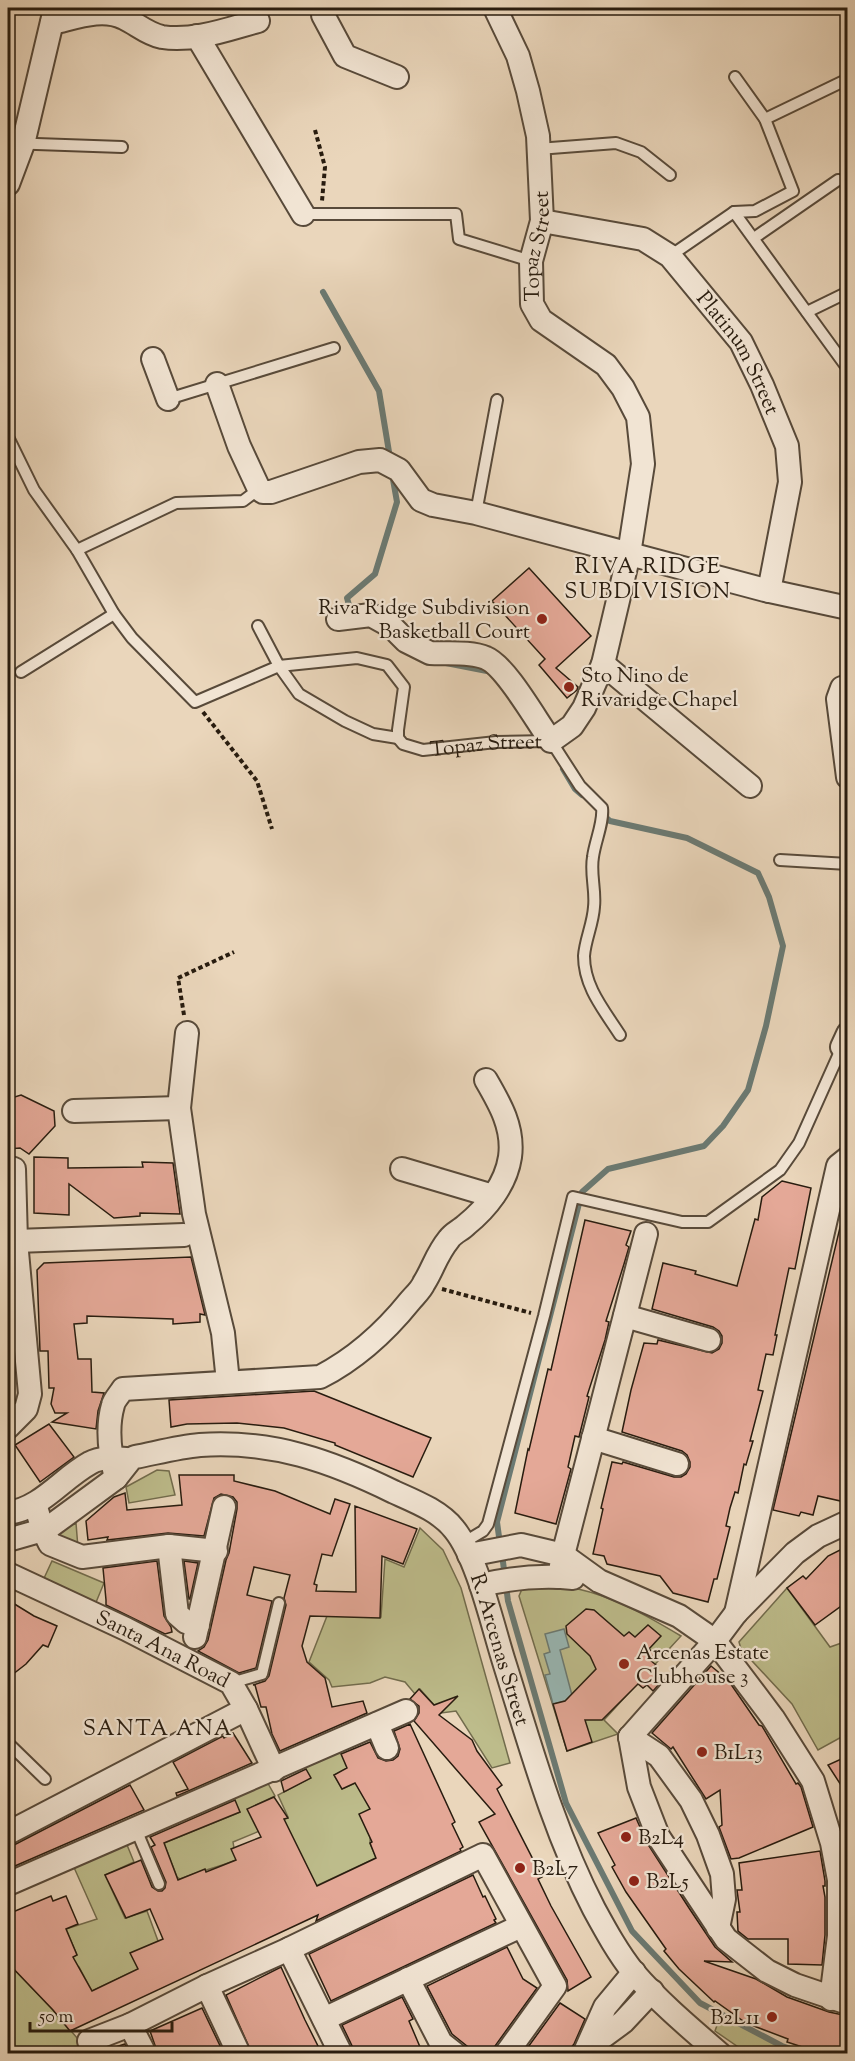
<svg xmlns="http://www.w3.org/2000/svg" width="855" height="2061" font-family="'Sorts Mill Goudy',serif">
<style>
.green{fill:#bdbc8b;stroke:#726c4d;stroke-width:1.5}
.water{fill:#98b8b5;stroke:#6b7a73;stroke-width:1.5}
.lines{fill:none;stroke-linecap:round;stroke-linejoin:round}
.stream{stroke:#6b7a73;stroke-width:6}
.building{fill:#e4a897;stroke:#281c0f;stroke-width:1.5}
.service-casing{stroke:#584a3a;stroke-width:14}
.minor-casing{stroke:#584a3a;stroke-width:26}
.path{stroke:#281c0f;stroke-width:4;stroke-dasharray:4.5 3;stroke-linecap:butt}
.service{stroke:#f1e4d3;stroke-width:10}
.minor{stroke:#f1e4d3;stroke-width:22}
.poi-dot{fill:#8f2418;stroke:#f1e4d3;stroke-width:2}
.labels{text-anchor:middle;stroke-width:4.5;stroke-linejoin:round;paint-order:stroke}
.street-label{font-size:21px;fill:#281c0f;stroke:#f1e4d3}
.poi-label{font-size:21px;fill:#281c0f;stroke:#f1e4d3;text-anchor:start}
.neighbourhood-label{font-size:22px;letter-spacing:1.5px;fill:#281c0f;stroke:#f1e4d3}
</style>
<rect width="100%" height="100%" fill="#ead6bb"/>
<filter id="stains"><feTurbulence type="fractalNoise" baseFrequency=".00333" numOctaves="4"/><feColorMatrix values="0 0 0 0 .2 0 0 0 0 .09 0 0 0 0 .02 0 0 0 .5 -.17"/></filter>
<radialGradient id="worn" r=".72"><stop offset=".6" stop-color="#630" stop-opacity="0"/><stop offset="1" stop-color="#630" stop-opacity=".3"/></radialGradient>
<!-- green -->
<g class="green">
<polygon points="157,1470 169,1471 175,1495 129,1503 126,1487"/>
<polygon points="76,1523 78,1548 62,1540 57,1533"/>
<polygon points="420,1528 443,1550 461,1588 510,1763 492,1768 456,1711 441,1713 420,1689 415,1694 405,1682 385,1677 370,1683 332,1687 329,1680 309,1662 327,1616 381,1617 385,1559 404,1567"/>
<polygon points="52,1561 104,1583 92,1612 39,1589"/>
<path d="M 545,1586 C 555,1587 567,1587 578,1589 C 615,1597 649,1617 681,1636 L 604,1720 L 618,1734 L 567,1751 L 519,1596 L 522,1589 Z"/>
<polygon points="787,1588 830,1647 847,1641 847,1734 818,1750 792,1704 741,1649 739,1642"/>
<polygon points="338,1747 348,1768 334,1775 342,1789 355,1783 372,1782 370,1843 376,1858 316,1886 283,1820 288,1817 278,1795 310,1778 301,1762"/>
<path d="M 266,1780 L 275,1796 L 252,1807 L 262,1830 L 233,1842 L 236,1860 C 217,1868 199,1871 180,1879 L 177,1877 L 164,1843 L 240,1812 L 231,1794 Z"/>
<polygon points="125,1840 134,1862 105,1875 125,1918 147,1911 158,1941 138,1969 92,1991 79,1967 67,1959 77,1955 66,1929 97,1919 72,1863"/>
<polygon points="8,1963 53,2010 90,2053 8,2053"/>
<polygon points="721,2014 782,2046 806,2053 747,2053 715,2031"/>
</g>
<!-- water -->
<polygon class="water" points="564,1629 569,1647 560,1650 573,1699 553,1704 545,1675 550,1674 544,1654 550,1652 545,1634"/>
<g class="lines">
<!-- stream -->
<g class="stream">
<polyline points="323,292 379,391 390,458"/>
<polyline points="351,612 347,598 375,574 397,502 392,474"/>
<polyline points="446,663 492,672"/>
<polyline points="563,769 575,789 582,795"/>
<polyline points="500,1544 497,1522 582,1192 608,1169 704,1146 723,1126 748,1090 766,1026 783,946 769,897 758,873 687,838 610,821 602,814"/>
<polyline points="502,1554 508,1601 566,1803 632,1931 700,2003 782,2046 806,2054"/>
</g>
</g>
<!-- building -->
<g class="building">
<polygon points="529,568 591,636 556,668 578,687 577,690 567,698 539,665 545,659 492,601"/>
<polygon points="21,1095 54,1111 55,1126 29,1154 20,1148 8,1149 8,1099"/>
<polygon points="34,1157 68,1158 68,1168 143,1167 142,1162 173,1163 180,1214 140,1213 140,1216 114,1218 69,1184 69,1215 34,1213"/>
<polygon points="782,1181 811,1188 795,1269 789,1268 775,1335 777,1335 773,1355 766,1354 758,1390 763,1391 750,1441 753,1441 746,1465 744,1464 738,1493 735,1492 730,1508 726,1526 730,1527 717,1579 714,1579 708,1602 673,1593 660,1576 607,1564 604,1556 593,1554 603,1509 601,1508 612,1462 622,1464 623,1462 674,1477 681,1477 686,1474 690,1467 690,1462 687,1455 682,1451 622,1432 631,1390 644,1343 657,1344 658,1340 712,1353 719,1349 722,1343 722,1336 719,1331 713,1327 652,1309 663,1263 696,1271 695,1274 737,1286 755,1219 758,1220 762,1197"/>
<polygon points="842,1219 848,1220 848,1488 845,1502 818,1496 813,1515 801,1512 799,1516 773,1510"/>
<polygon points="585,1220 631,1231 626,1245 629,1247 624,1264 606,1321 609,1322 605,1340 587,1396 589,1397 579,1437 575,1436 568,1467 571,1469 556,1524 515,1513 528,1449 529,1450 548,1369 551,1370"/>
<polygon points="191,1257 205,1315 200,1314 200,1322 173,1324 173,1319 87,1316 87,1323 74,1324 78,1359 91,1359 92,1392 104,1393 98,1411 96,1429 52,1422 67,1413 55,1413 51,1404 54,1388 49,1388 48,1351 40,1351 37,1270 44,1263"/>
<polygon points="314,1391 431,1438 413,1477 335,1445 335,1443 284,1428 237,1423 187,1424 171,1427 169,1400"/>
<polygon points="49,1424 74,1457 40,1482 15,1445"/>
<polygon points="179,1475 234,1475 234,1481 275,1491 330,1514 335,1499 350,1504 332,1556 322,1554 314,1584 317,1585 316,1591 356,1592 355,1506 417,1529 403,1564 382,1556 380,1618 310,1616 302,1646 307,1662 325,1678 332,1707 363,1701 367,1713 280,1751 272,1734 266,1707 261,1707 255,1685 253,1685 265,1681 269,1676 286,1605 284,1598 290,1575 254,1567 247,1595 272,1601 256,1668 239,1673 198,1651 204,1647 208,1640 226,1560 229,1553 237,1509 237,1502 233,1497 221,1494 214,1498 204,1536 168,1533 107,1540 108,1537 88,1540 86,1521 114,1497 125,1493 127,1510 182,1505"/>
<polygon points="848,1546 848,1601 815,1625 787,1588 803,1576 806,1579 828,1556"/>
<polygon points="157,1561 164,1616 171,1627 172,1632 165,1634 106,1605 106,1600 103,1568"/>
<polygon points="184,1561 198,1563 190,1599 189,1599"/>
<polygon points="8,1600 34,1616 57,1626 48,1647 43,1645 26,1664 8,1678"/>
<polygon points="586,1609 594,1610 624,1636 629,1632 635,1637 648,1625 661,1636 649,1649 655,1654 650,1660 656,1665 650,1670 662,1681 653,1691 647,1685 643,1688 638,1684 602,1720 585,1720 592,1742 567,1751 553,1704 565,1701 596,1669 590,1656 567,1634 566,1626"/>
<polygon points="711,1666 728,1680 759,1725 762,1726 796,1784 798,1783 801,1787 813,1827 739,1858 731,1859 719,1827 722,1825 720,1790 706,1799 673,1747 671,1749 652,1733"/>
<polygon points="419,1689 434,1705 458,1696 439,1715 472,1740 477,1751 502,1785 497,1789 542,1877 538,1879 551,1906 591,1977 568,1991 567,1980 479,1822 495,1814 414,1721 419,1713 419,1706 410,1699"/>
<polygon points="410,1724 455,1822 452,1824 463,1847 460,1849 461,1851 316,1921 318,1915 70,2031 53,2010 8,1963 8,1914 51,1896 53,1901 66,1896 78,1924 66,1929 77,1955 73,1957 92,1991 138,1969 130,1953 163,1939 150,1909 126,1918 105,1875 141,1860 152,1887 158,1891 162,1891 165,1888 166,1882 151,1847 155,1845 150,1837 235,1800 240,1812 164,1843 178,1880 205,1869 206,1872 236,1860 231,1849 261,1837 247,1809 274,1797 288,1818 284,1819 317,1886 376,1858 370,1843 372,1842 359,1814 370,1809 355,1783 342,1789 334,1775 347,1768 341,1754 370,1742 378,1758 386,1761 393,1760 398,1756 400,1749 394,1731"/>
<polygon points="233,1733 252,1763 177,1796 176,1793 188,1789 173,1762 223,1736 224,1738"/>
<polygon points="848,1756 848,1796 828,1765"/>
<polygon points="306,1769 311,1778 284,1792 281,1781"/>
<polygon points="130,1785 144,1810 8,1869 8,1846 14,1845"/>
<polygon points="636,1818 647,1843 689,1908 715,1947 732,1962 704,1961 756,1979 787,1997 829,2012 848,2016 848,2054 824,2054 787,2042 788,2039 746,2023 715,2001 714,2002 679,1969 664,1951 666,1949 626,1892 612,1867 615,1865 598,1833"/>
<polygon points="820,1851 825,1881 825,1886 823,1886 825,1897 825,1935 822,1965 788,1964 788,1939 748,1939 738,1931 737,1912 740,1912 737,1890 742,1890 739,1863"/>
<polygon points="473,1875 483,1897 485,1896 496,1919 494,1920 496,1923 331,2001 309,1954"/>
<polygon points="507,1947 523,1979 537,1988 495,2046 493,2054 477,2054 452,2034 427,1986"/>
<polygon points="281,1967 305,2020 322,2054 252,2054 226,1995"/>
<polygon points="402,1997 413,2019 409,2021 423,2054 356,2054 342,2025"/>
<polygon points="560,2003 585,2019 574,2044 566,2054 523,2054"/>
<polygon points="202,2008 224,2054 158,2054 150,2031"/>
<polygon points="125,2044 130,2054 106,2054 106,2050"/>
</g>
<g class="lines">
<!-- service casing -->
<g class="service-casing">
<g id="service">
<polyline points="765,119 848,79"/>
<polyline points="8,143 122,147"/>
<polyline points="538,149 616,143 641,152 670,175"/>
<polyline points="734,212 848,369"/>
<polyline points="303,214 456,214 459,239 531,261"/>
<polyline points="754,238 838,180"/>
<polyline points="670,256 734,212 755,211 793,191 765,119 735,77"/>
<polyline points="807,312 848,292"/>
<polyline points="168,399 334,348"/>
<polyline points="8,437 34,490 77,550"/>
<path id="s1" d="M 259,489 L 243,501 L 176,503 L 77,550 L 114,614 L 132,638 L 195,702 L 279,666 L 357,658 L 387,665 L 404,687 L 398,730 L 398,738 L 403,744 L 423,750 L 496,742 L 551,741 L 580,786 L 602,808 C 604,822 595,841 593,857 C 590,874 596,890 594,907 C 593,924 585,940 584,956 C 584,987 604,1010 620,1035"/>
<polyline points="476,513 497,400"/>
<polyline points="258,626 279,666 299,694 345,721 373,734 398,738"/>
<polyline points="21,672 114,614"/>
<polyline points="780,860 848,864"/>
<polyline points="463,1543 483,1531 488,1524 544,1316 573,1197 682,1222 708,1222 780,1170 799,1143 842,1047"/>
<polyline points="231,1683 262,1674 279,1603"/>
<polyline points="8,1743 45,1779"/>
<polyline points="135,1827 159,1884"/>
</g>
</g>
<!-- minor casing -->
<g class="minor-casing">
<g id="minor">
<polyline points="324,8 323,15 345,56 397,77"/>
<path d="M 52,23 C 75,18 102,7 124,18 C 137,24 147,34 162,37 C 194,42 228,29 258,21"/>
<polyline points="197,36 303,214"/>
<polyline points="8,184 23,144 55,9"/>
<path id="s2" d="M 542,221 L 643,239 L 670,256 L 741,342 L 762,385 L 787,446 L 790,482 L 769,591"/>
<polyline points="153,359 168,399"/>
<polyline points="217,384 239,446 259,489 263,492 271,492 359,462 380,460 399,470 421,500 433,505 476,513 765,590 848,608"/>
<path id="s3" d="M 338,619 L 371,615 L 391,626 L 406,641 L 430,653 C 447,654 470,651 486,658 C 506,666 537,722 551,741 L 572,726 L 584,708 L 603,664 L 629,554 L 643,464 L 638,417 L 623,388 L 606,365 L 541,320 L 532,304 L 531,261 L 542,221 L 538,136 L 528,91 L 518,56 L 495,8"/>
<polyline points="603,664 750,786"/>
<polyline points="848,686 842,688 838,699 848,777"/>
<polyline points="187,1033 179,1108 194,1214 223,1333 228,1382"/>
<polyline points="842,1047 848,1034"/>
<polyline points="74,1111 179,1108"/>
<polyline points="8,1167 14,1169 16,1241 30,1394 26,1409 8,1427"/>
<polyline points="402,1169 493,1196"/>
<polyline points="16,1241 184,1235"/>
<polyline points="625,1316 709,1340"/>
<polyline points="593,1438 677,1464"/>
<path d="M 116,1478 C 110,1455 106,1429 113,1405 C 114,1400 120,1394 123,1389 L 320,1377 C 355,1359 385,1332 410,1301 C 415,1295 421,1290 424,1283 C 434,1267 436,1255 449,1239 C 453,1233 461,1230 466,1225 C 487,1208 506,1184 510,1157 C 514,1128 500,1104 486,1080"/>
<polyline points="35,1504 43,1530 50,1544 82,1557 169,1546 216,1551"/>
<path d="M 8,1513 C 42,1508 61,1479 90,1463 C 100,1457 115,1458 126,1459"/>
<path id="s4" d="M 8,1540 L 43,1530 L 52,1525 L 116,1478 L 131,1459 L 135,1457 C 156,1453 178,1447 200,1445 C 272,1440 331,1461 394,1492 C 414,1501 440,1511 454,1529 C 478,1558 493,1628 505,1665 C 531,1748 554,1832 594,1909 C 606,1931 618,1953 634,1973 C 660,2003 690,2028 720,2054"/>
<polyline points="169,1546 177,1614 186,1622 198,1625"/>
<polyline points="469,1555 521,1545 563,1555 599,1581 679,1616 715,1641 773,1718 813,1781 832,1843 839,1880 839,1936 831,1999"/>
<path id="s5" d="M 8,1574 L 126,1629 L 231,1683 L 246,1709 L 274,1770"/>
<polyline points="559,1577 563,1555 646,1234"/>
<path d="M 481,1585 C 511,1578 543,1575 573,1578"/>
<polyline points="736,1613 838,1166 848,1158"/>
<polyline points="195,1637 224,1507"/>
<polyline points="377,1724 387,1748"/>
<polyline points="630,1737 639,1787 658,1836 726,1939 767,1971 795,1985 848,2003"/>
<polyline points="630,1737 715,1641 736,1613 795,1553 818,1536 848,1522"/>
<polyline points="630,1737 659,1756 691,1800 708,1835 722,1874 724,1899 718,1928"/>
<polyline points="8,1833 246,1709"/>
<polyline points="8,1884 406,1711"/>
<polyline points="289,1949 341,2054"/>
<polyline points="408,1979 441,2043 455,2054"/>
<polyline points="207,1986 239,2054"/>
<polyline points="324,2019 521,1926"/>
<polyline points="130,2025 145,2054"/>
<polyline points="89,2041 130,2025 207,1986 289,1949 483,1855 555,1986 506,2054"/>
<polyline points="589,2047 623,2022 652,1991"/>
<polyline points="584,2054 605,2007 634,1972"/>
</g>
</g>
<!-- path -->
<g class="path">
<polyline points="315,130 325,167 322,201"/>
<polyline points="203,712 257,781 272,829"/>
<polyline points="184,1015 178,978 234,952"/>
<polyline points="442,1289 531,1313"/>
</g>
<!-- service -->
<use href="#service" class="service"/>
<!-- minor -->
<use href="#minor" class="minor"/>
</g>
<!-- markers -->
<g class="poi-dot">
<circle cx="542" cy="619" r="6"/>
<circle cx="569" cy="687" r="6"/>
<circle cx="624" cy="1664" r="6"/>
<circle cx="702" cy="1752" r="6"/>
<circle cx="626" cy="1837" r="6"/>
<circle cx="520" cy="1868" r="6"/>
<circle cx="634" cy="1881" r="6"/>
<circle cx="772" cy="2017" r="6"/>
</g>
<g class="labels">
<!-- street labels -->
<g class="street-label">
<text dy="7" stroke="none"><textPath href="#s3" startOffset="831">Topaz Street</textPath></text>
<text dy="7" stroke="none"><textPath href="#s2" startOffset="254">Platinum Street</textPath></text>
<text dy="7" stroke="none"><textPath href="#s1" startOffset="762">Topaz Street</textPath></text>
<text dy="7" stroke="none"><textPath href="#s5" startOffset="172">Santa Ana Road</textPath></text>
<text dy="7" stroke="none"><textPath href="#s4" startOffset="624">R. Arcenas Street</textPath></text>
</g>
<!-- poi labels -->
<g class="poi-label">
<text x="530" y="614" text-anchor="end">Riva Ridge Subdivision<tspan x="530" dy="24">Basketball Court</tspan></text>
<text x="581" y="682">Sto Nino de<tspan x="581" dy="24">Rivaridge Chapel</tspan></text>
<text x="636" y="1659">Arcenas Estate<tspan x="636" dy="24">Clubhouse 3</tspan></text>
<text x="714" y="1759">B1L13</text>
<text x="638" y="1844">B2L4</text>
<text x="532" y="1875">B2L7</text>
<text x="646" y="1888">B2L5</text>
<text x="760" y="2024" text-anchor="end">B2L11</text>
</g>
<!-- neighbourhood labels -->
<g class="neighbourhood-label">
<text x="648" y="573">RIVA RIDGE<tspan x="648" dy="25">SUBDIVISION</tspan></text>
<text x="158" y="1735">SANTA ANA</text>
</g>
</g>
<!-- margin -->
<rect width="855" height="2061" fill="none" stroke="#ead6bb" stroke-width="30"/>
<rect x="9" y="9" width="837" height="2043" fill="none" stroke="#281c0f" stroke-width="3"/>
<rect x="15" y="15" width="825" height="2031" fill="none" stroke="#281c0f" stroke-width="1.5"/>
<!-- scale -->
<path d="M30 2022v9h142v-9" fill="none" stroke="#281c0f" stroke-width="3"/>
<text x="39" y="2022" font-size="18" fill="#281c0f" stroke="#f1e4d3" stroke-width="4.5" paint-order="stroke">50 m</text>
<rect width="100%" height="100%" filter="url(#stains)"/>
<rect width="100%" height="100%" fill="url(#worn)"/>
</svg>
